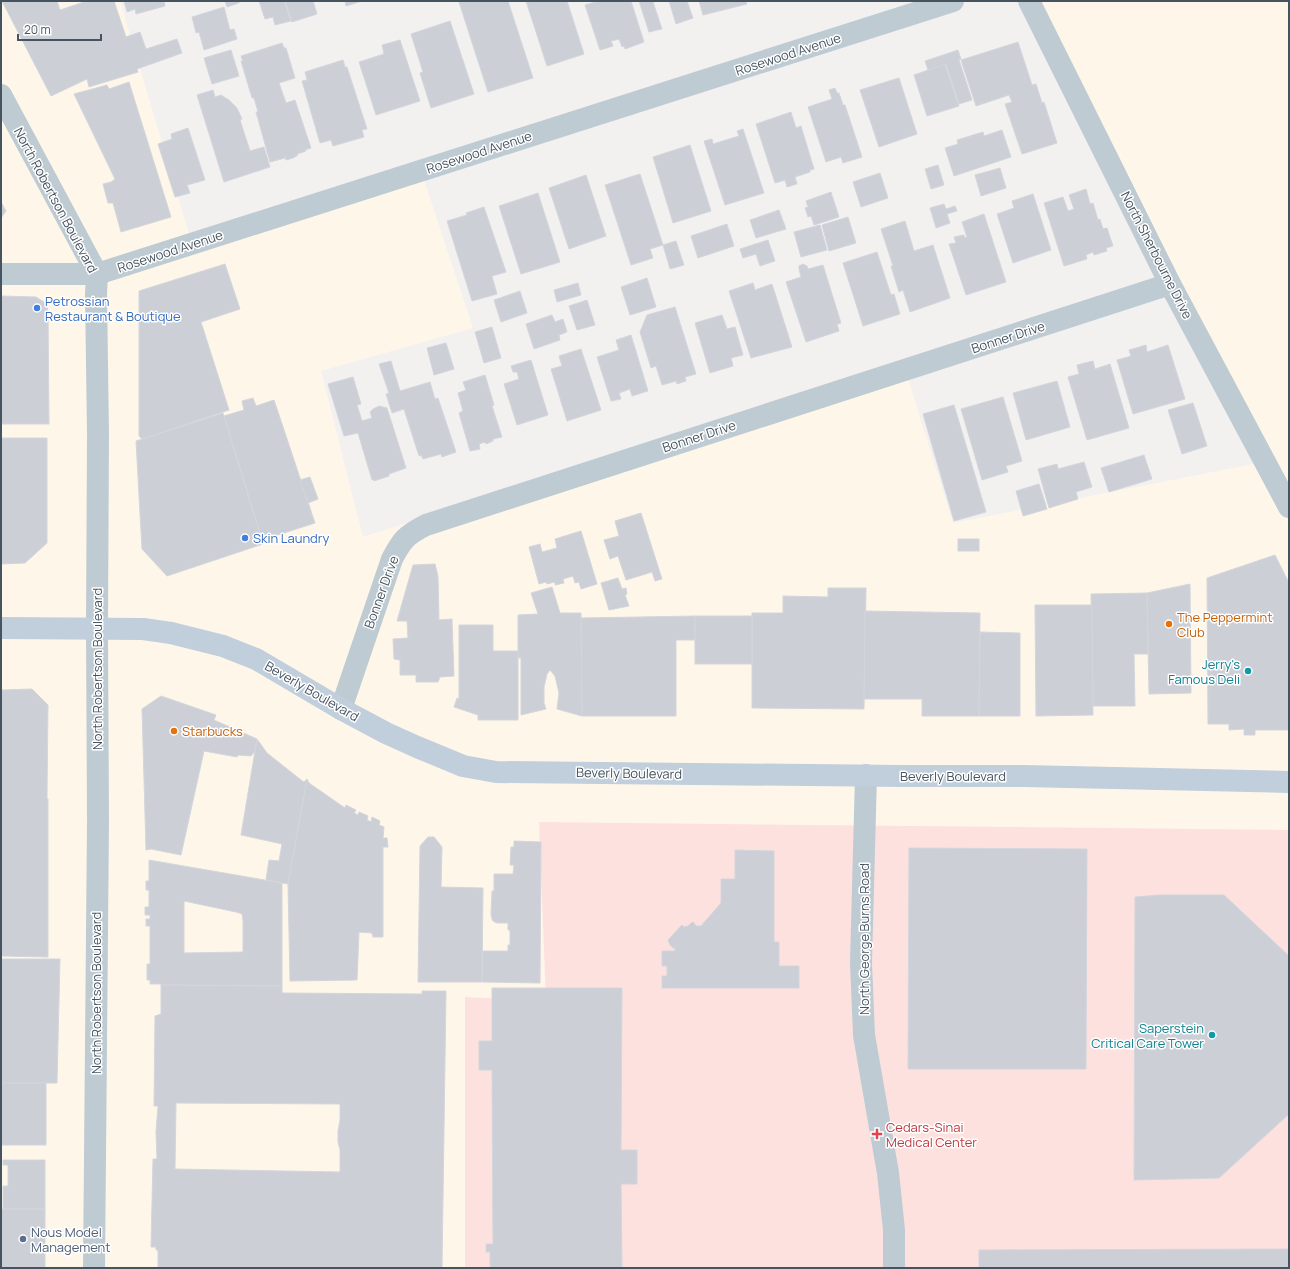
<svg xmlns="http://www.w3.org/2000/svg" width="1290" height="1269" font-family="Manrope,sans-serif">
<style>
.commercial{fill:#fef7e9}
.medical{fill:#fde1df}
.building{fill:#cccfd6;stroke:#d3d6dc;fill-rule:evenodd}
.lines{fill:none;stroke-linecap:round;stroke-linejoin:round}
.minor{stroke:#bfcbd3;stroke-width:22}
.tertiary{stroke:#bfcbd3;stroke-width:22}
.secondary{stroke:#c1cedb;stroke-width:22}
.shop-dot{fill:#3f7fe0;stroke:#fff;stroke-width:1.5}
.food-dot{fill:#e8710a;stroke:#fff;stroke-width:1.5}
.culture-dot{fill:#0f9aa8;stroke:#fff;stroke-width:1.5}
.health-dot{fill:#e0444e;stroke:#fff;stroke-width:1.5}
.service-dot{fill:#5c6f8a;stroke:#fff;stroke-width:1.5}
.labels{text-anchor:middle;stroke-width:3;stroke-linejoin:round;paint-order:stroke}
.street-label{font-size:13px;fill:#465460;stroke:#fff}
.shop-label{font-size:13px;fill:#366cbe;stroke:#fff;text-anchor:start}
.food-label{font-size:13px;fill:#c56008;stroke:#fff;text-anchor:start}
.culture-label{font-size:13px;fill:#0d838f;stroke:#fff;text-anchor:end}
.health-label{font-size:13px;fill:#be3a42;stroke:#fff;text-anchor:start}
.service-label{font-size:13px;fill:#4e5e75;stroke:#fff;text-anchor:start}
</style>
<rect width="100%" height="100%" fill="#f3f0f0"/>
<!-- commercial -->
<polygon class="commercial" points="1,1 120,1 191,241 423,177 473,328 321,371 363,537 903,363 953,523 1269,461 1039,1 1289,1 1289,1268 1,1268"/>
<!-- medical -->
<polygon class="medical" points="539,822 1289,830 1289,1268 465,1268 465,997 546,1001"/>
<!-- building -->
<g class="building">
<polygon points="2,1 57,1 60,10 87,1 114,1 126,37 140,32 146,49 177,39 182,53 137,69 138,72 89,87 87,79 51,96"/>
<polygon points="124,1 164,1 165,6 136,14 135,9 127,12"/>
<polygon points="225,1 239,1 239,3 227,7"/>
<polygon points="259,1 284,1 291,21 275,25 273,17 265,19"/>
<polygon points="285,1 313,1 317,14 292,22"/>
<polygon points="345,1 362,1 346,6"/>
<polygon points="461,1 508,1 533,78 488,92 459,2"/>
<polygon points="526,1 567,1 584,54 547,66"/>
<polygon points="599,1 631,1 644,42 625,49 624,46 622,47 619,39 611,41 613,46 600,50 585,5"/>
<polygon points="639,1 658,1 653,2 662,29 649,32"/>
<polygon points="669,1 687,1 693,18 676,24"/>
<polygon points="699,1 746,1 747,4 703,15"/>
<polygon points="224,7 230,30 234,29 237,39 204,50 199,32 196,33 192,17"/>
<polygon points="450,21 474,94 431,108 420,73 423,72 411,34"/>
<polygon points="400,40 420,101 376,115 359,62 384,54 382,45"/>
<polygon points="1018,42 1032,85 1036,84 1042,103 1044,102 1057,143 1022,154 1005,104 1012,102 1009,95 976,106 961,60"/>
<polygon points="282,43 284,48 286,48 295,78 279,83 286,103 295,100 311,148 305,150 306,151 297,154 298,155 293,158 286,160 285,156 285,158 270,162 256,112 258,112 254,98 252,98 241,61 243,61 241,56"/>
<polygon points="231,50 239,76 212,84 204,58"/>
<polygon points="958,50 961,59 959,60 972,100 959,104 946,64 928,70 925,61"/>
<polygon points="343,60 345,67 347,67 367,129 362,130 364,137 333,146 331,140 320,143 302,81 307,80 305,72"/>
<polygon points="945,64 959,106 927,116 914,75"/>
<polygon points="899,78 917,134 879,147 860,90"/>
<polygon points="129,82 171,217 121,232 113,203 108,203 103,184 111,182 115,179 74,94 107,85 109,89"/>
<polygon points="835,88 837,93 839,93 843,105 845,105 862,157 843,163 841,157 826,162 808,107 832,99 829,90"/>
<polygon points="213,90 215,97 221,95 229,100 237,108 242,119 240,120 250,151 264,147 270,167 224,182 197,95"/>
<polygon points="791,112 796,128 801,126 814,169 810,170 810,172 795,177 797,184 787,187 785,180 775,183 756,124"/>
<polygon points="188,128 205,180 187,185 190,193 175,197 158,144 172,139 171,134"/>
<polygon points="743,129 764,193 725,205 704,141 712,139 713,144 739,136 737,131"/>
<polygon points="1002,130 1011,157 954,176 945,148 958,144 957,140 983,132 984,136"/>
<polygon points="690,145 711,211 673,223 653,157"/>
<polygon points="938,165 944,185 931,189 925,169"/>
<polygon points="1000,168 1006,188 981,196 975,175"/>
<polygon points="880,173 888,198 861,207 853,182"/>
<polygon points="640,174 663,245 650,249 653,258 631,265 605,185"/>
<polygon points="586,175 606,236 569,249 549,188"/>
<polygon points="1086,189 1090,204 1093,203 1098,220 1100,219 1103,229 1107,228 1113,246 1106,248 1107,251 1094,255 1093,252 1086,255 1087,259 1064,266 1044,203 1063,197 1068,211 1074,209 1069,195"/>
<polygon points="831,192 839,217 814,225 811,216 808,217 805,208 808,207 806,201"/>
<polygon points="538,193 560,262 521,274 499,206"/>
<polygon points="1033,194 1051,250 1013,263 997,214 1014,208 1012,201"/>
<polygon points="1,202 6,211 1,218"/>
<polygon points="944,204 946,209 955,206 957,211 947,214 950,223 936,228 930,208"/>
<polygon points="484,207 506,272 492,276 497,294 472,301 447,221 467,215 466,213"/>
<polygon points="779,210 786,229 756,238 750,220"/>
<polygon points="984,214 1006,282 966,295 949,244 956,243 954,237 964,235 965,238 967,237 962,222"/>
<polygon points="848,217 856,243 829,251 822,225"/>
<polygon points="905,221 914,251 933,245 950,298 910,312 903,290 899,292 891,266 893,266 881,229"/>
<polygon points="727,224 734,246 698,258 691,236"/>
<polygon points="820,225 827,250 801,257 794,232"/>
<polygon points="768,240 775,261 760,266 756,254 743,258 740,249"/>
<polygon points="676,241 684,265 670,269 663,245"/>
<polygon points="877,252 891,295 894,294 900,314 863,326 843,263"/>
<polygon points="225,264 240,309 201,322 229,410 142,439 139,436 139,291"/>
<polygon points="803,264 807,266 808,269 823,265 841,323 837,324 839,331 806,342 786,282 801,277 799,269 799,266"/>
<polygon points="647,278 656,307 630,315 621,287"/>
<polygon points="578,283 581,295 557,302 554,290"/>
<polygon points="753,283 755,290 772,284 792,347 751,358 729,291"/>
<polygon points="520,291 527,313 501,322 494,300"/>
<polygon points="1,296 36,297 44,302 47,306 48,311 49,424 1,424"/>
<polygon points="587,300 595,325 577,330 569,306"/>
<polygon points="675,307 696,374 685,377 686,381 677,384 676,381 662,385 656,366 651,368 640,332 647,315"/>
<polygon points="552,315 555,322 563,319 567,332 559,335 560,340 534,349 526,324"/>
<polygon points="722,315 727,329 735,327 743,355 731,358 733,366 710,373 695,323"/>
<polygon points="492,327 501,358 484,363 475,332"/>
<polygon points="631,335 648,391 632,396 630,389 619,393 621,399 611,401 597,357 619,350 616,340"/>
<polygon points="446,343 454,369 434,375 427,348"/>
<polygon points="1146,345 1147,352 1168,345 1185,399 1133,414 1117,360 1131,356 1129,350"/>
<polygon points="581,349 601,410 567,421 551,369 562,366 559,356"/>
<polygon points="531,360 548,415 517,425 504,384 519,379 517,372 513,372 511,366"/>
<polygon points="391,361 400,391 430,382 435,399 438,398 456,452 442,457 441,454 423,459 421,455 419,456 404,409 392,413 386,394 389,393 379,364"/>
<polygon points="1093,361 1095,369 1110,364 1129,428 1087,440 1068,377 1079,374 1077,365"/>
<polygon points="485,375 494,405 492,406 502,437 493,439 493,441 486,444 485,442 479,444 480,449 470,451 459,413 463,411 458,393 466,390 463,382"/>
<polygon points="353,377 361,404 357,405 362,421 372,418 370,412 373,409 379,406 387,408 406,468 389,474 389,476 374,481 373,479 372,480 358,433 344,436 328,384"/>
<polygon points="1057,381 1070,427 1026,440 1013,393"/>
<polygon points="1003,397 1022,461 1006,466 1008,472 982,480 961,409"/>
<polygon points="253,398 256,406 274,400 315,523 262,540 224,416 244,410 242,401"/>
<polygon points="1193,403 1207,446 1182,454 1168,410"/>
<polygon points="954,405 986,512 954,521 923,414"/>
<polygon points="223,413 263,544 167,576 142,549 136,441"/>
<polygon points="1,438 47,438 47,543 25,563 1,564"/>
<polygon points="1144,455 1152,479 1109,492 1101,468"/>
<polygon points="1084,462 1092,487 1076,492 1078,499 1049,508 1038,469 1057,464 1058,469"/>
<polygon points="310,477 318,499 308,503 300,480"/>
<polygon points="1039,484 1047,509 1023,516 1016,491"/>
<polygon points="641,513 662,579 655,581 652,572 626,580 618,556 610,559 604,540 619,536 615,521"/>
<polygon points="581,531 597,584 581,589 579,582 575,583 573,576 563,579 564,583 555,585 555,582 547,584 546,582 539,584 529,547 540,544 542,552 557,548 555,539"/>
<rect x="958" y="539" width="21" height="12"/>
<polygon points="1275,555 1289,583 1289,730 1255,730 1255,735 1244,735 1244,729 1229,730 1229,724 1208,724 1207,578"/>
<polygon points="435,564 438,576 439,620 452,619 454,676 440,677 438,682 416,682 416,675 400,675 400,660 394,659 393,639 408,638 407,621 397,621 413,565"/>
<polygon points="618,578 622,589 626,588 627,594 625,595 629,606 609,610 601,583"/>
<polygon points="1190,584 1191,693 1149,694 1147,593"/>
<polygon points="552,587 560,613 581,613 582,716 557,709 559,693 555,676 550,670 547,674 544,687 544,703 546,709 521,715 521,658 518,658 518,615 538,614 531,593"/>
<polygon points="828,588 866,588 864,709 752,708 752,613 783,613 783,596 828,597"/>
<polygon points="1147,593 1148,654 1134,654 1135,706 1093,706 1091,594"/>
<polygon points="1035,605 1092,605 1093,715 1036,716"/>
<polygon points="865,611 980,613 979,716 922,716 922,699 864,699"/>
<polygon points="695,616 695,640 676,640 676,716 582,716 581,618"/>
<rect x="695" y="616" width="57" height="48"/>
<polygon points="459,625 493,625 493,651 518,651 518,720 478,720 478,715 454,707 457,698 459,699"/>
<polygon points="980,632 1020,633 1020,716 979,716"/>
<polygon points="32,689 48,705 47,799 48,799 48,957 1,956 1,690"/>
<polygon points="161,696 216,715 214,720 257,739 255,751 251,756 238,755 237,757 204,751 181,855 151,849 146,850 142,709"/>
<polygon points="257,739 267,753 301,780 304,782 307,779 288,884 266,880 269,860 279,861 282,844 241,835"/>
<polygon points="307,779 309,783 345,808 346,805 356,810 354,813 358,815 359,812 368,816 367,820 371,822 372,817 380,821 379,825 384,827 383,838 387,838 388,847 383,847 383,937 373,937 372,933 359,932 357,980 290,981 288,884"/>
<polygon points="428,837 434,837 442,847 441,887 483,888 482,982 418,982 420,846"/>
<polygon points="514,841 541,842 540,983 482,982 483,951 508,951 508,945 510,945 510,930 508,930 508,923 497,923 493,921 492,919 491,914 492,891 494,891 494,874 513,874 514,865 510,865 511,847 514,847"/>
<polygon points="909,848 1087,849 1086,1069 908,1069"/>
<polygon points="735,850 774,851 774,942 779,942 779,966 799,966 799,988 662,988 662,976 667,976 667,966 662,966 662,951 675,951 675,948 673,948 670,945 668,940 682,925 684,927 688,926 692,922 694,923 696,926 701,926 721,903 721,879 735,879"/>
<path d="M 149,860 L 282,883 L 282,986 L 161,985 L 161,984 L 150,984 L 150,980 L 147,980 L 147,964 L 150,964 L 150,926 L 146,926 L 146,919 L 150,919 L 150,915 L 145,915 L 145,907 L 149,907 L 149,890 L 146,890 L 146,881 L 149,881 ZM 184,901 L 236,912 L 242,914 L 243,920 L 243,952 L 184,953 Z"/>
<polygon points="1160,895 1224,895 1289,956 1289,1114 1219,1178 1134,1180 1135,897"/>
<polygon points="1,959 60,959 57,1083 1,1083"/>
<path d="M 161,985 L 282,986 L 282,993 L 422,994 L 422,991 L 446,991 L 442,1268 L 158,1268 L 158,1250 L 156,1250 L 156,1247 L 151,1247 L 153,1159 L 157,1159 L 156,1132 L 158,1106 L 154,1106 L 155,1016 L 161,1014 ZM 176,1103 L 340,1104 L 340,1120 L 338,1131 L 338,1142 L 340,1150 L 340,1172 L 175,1169 Z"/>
<polygon points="492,988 622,988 621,1150 637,1150 637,1184 621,1184 622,1268 490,1268 490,1252 486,1252 486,1244 493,1244 492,1070 479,1070 479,1041 492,1041"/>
<rect x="1" y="1083" width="45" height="62"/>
<polygon points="3,1160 45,1160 45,1209 3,1209 3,1186 8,1186 8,1165 3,1165"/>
<rect x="1" y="1209" width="44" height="59"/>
<polygon points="1289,1249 1289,1268 979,1268 979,1250"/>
</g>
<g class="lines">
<!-- minor -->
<g class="minor">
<polyline points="1029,1 1170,284 1289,507"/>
<polyline points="1,274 97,274 953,1"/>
<path d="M 341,709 L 392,559 C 402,540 406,535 426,525 L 1170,284"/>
<polyline points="866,775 861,963 864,1035 888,1173 894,1230 894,1268"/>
</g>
<!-- tertiary -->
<polyline class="tertiary" points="1,95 97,274 96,294 98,434 97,628 98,821 94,1268"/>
<!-- secondary -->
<polyline class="secondary" points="1,628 143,629 171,633 223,646 256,659 341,709 386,733 417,747 463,766 496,772 902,776 1024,776 1289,782"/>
</g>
<!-- markers -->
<g class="shop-dot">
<circle cx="37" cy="308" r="4"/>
<circle cx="245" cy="538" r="4"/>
</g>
<g class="food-dot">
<circle cx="1169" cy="624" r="4"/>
<circle cx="174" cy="731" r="4"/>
</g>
<g class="culture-dot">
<circle cx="1248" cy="671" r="4"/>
<circle cx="1212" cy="1035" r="4"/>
</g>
<path class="health-dot" d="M875 1128h4v4h4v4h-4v4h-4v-4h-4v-4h4z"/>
<circle class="service-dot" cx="23" cy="1239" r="4"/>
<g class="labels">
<!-- street labels -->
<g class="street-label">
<text transform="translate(788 54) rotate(-18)" y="5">Rosewood Avenue</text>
<text transform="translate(479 152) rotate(-18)" y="5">Rosewood Avenue</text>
<text transform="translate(56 200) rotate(62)" y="5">North Robertson Boulevard</text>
<text transform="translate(170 251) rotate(-18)" y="5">Rosewood Avenue</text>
<text transform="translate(1157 255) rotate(63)" y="5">North Sherbourne Drive</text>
<text transform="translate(1008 337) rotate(-18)" y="5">Bonner Drive</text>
<text transform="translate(699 436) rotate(-18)" y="5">Bonner Drive</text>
<text transform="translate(381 592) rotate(-70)" y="5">Bonner Drive</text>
<text transform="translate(97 669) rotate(-90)" y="5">North Robertson Boulevard</text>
<text transform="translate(312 691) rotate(30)" y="5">Beverly Boulevard</text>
<text transform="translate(629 773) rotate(1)" y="5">Beverly Boulevard</text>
<text x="953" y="781">Beverly Boulevard</text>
<text transform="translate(864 939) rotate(-90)" y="5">North George Burns Road</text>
<text transform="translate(96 993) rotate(-90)" y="5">North Robertson Boulevard</text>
</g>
<!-- shop labels -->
<g class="shop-label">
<text x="45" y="306">Petrossian<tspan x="45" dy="15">Restaurant &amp; Boutique</tspan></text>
<text x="253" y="543">Skin Laundry</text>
</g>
<!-- food labels -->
<g class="food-label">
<text x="1177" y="622">The Peppermint<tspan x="1177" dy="15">Club</tspan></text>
<text x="182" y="736">Starbucks</text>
</g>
<!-- culture labels -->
<g class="culture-label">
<text x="1240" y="669">Jerry's<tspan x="1240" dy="15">Famous Deli</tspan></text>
<text x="1204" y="1033">Saperstein<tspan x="1204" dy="15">Critical Care Tower</tspan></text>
</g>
<!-- health labels -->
<g class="health-label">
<text x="886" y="1132">Cedars-Sinai<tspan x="886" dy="15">Medical Center</tspan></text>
</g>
<!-- service labels -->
<g class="service-label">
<text x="31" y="1237">Nous Model<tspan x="31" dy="15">Management</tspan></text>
</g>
</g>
<!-- border -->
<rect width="1290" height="1269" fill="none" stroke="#465460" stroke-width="4"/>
<!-- scale -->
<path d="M18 34v6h83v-6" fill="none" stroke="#465460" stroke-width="2"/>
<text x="24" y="34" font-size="12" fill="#465460" stroke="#ffffff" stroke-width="3" paint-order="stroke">20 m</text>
</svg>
